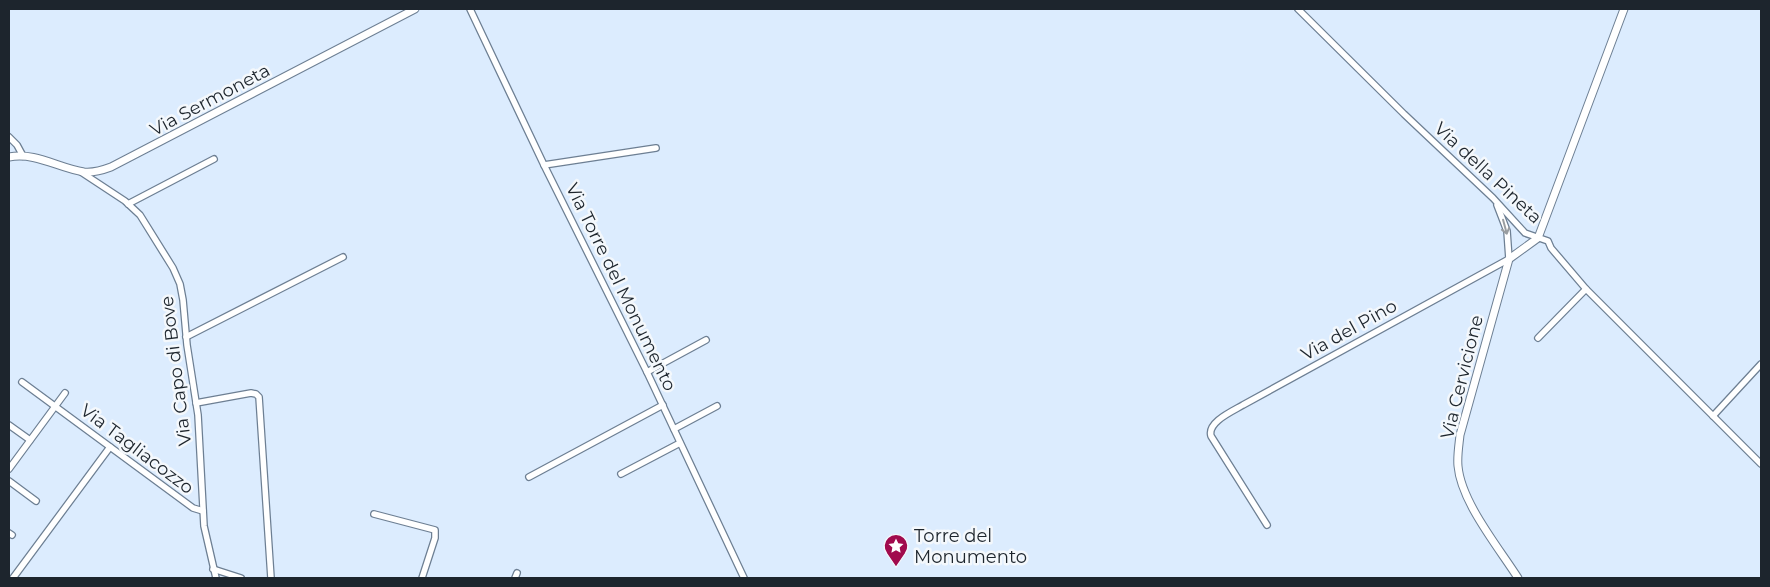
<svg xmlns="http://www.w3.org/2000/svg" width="1770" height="587" font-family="Montserrat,sans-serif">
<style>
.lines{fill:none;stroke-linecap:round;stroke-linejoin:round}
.minor-casing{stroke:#6d7f93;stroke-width:8}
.tertiary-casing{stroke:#6d7f93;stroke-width:9}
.minor{stroke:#fff;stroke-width:5.5}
.tertiary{stroke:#fff;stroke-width:7}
.oneway{stroke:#999da0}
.labels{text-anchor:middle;stroke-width:5;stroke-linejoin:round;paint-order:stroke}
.street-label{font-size:18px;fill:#1d252d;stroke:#f4f8fc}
.poi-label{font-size:18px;fill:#1d252d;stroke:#f4f8fc;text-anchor:start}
</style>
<rect width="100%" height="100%" fill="#dcecfe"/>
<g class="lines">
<!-- minor casing -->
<g class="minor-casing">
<g id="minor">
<polyline points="470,9 544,165 647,372 744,578"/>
<polyline points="1298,9 1404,114 1493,198 1525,233 1548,241 1551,248 1586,289 1761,464"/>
<polyline points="9,137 17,145 23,156"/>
<polyline points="544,165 656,148"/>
<polyline points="81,172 125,201 140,215 173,268 180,284 183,300 187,345 198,415 204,526 216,578"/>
<polyline points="128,204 214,159"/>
<polyline points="186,337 343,257"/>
<polyline points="1538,338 1586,289"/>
<polyline points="647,372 706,340"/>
<polyline points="22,382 193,508 203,511"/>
<polyline points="196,403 251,393 256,394 259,397 271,578"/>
<polyline points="1713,416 1761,364"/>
<polyline points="9,425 30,440"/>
<polyline points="674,429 717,406"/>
<polyline points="9,469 65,393"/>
<polyline points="621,474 680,443"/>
<polyline points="529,477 663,405"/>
<polyline points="9,481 36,501"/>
<polyline points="374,514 435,530 435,538 422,578"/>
<path d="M 1267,525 L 1211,436 C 1207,422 1233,411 1243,405 L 1509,259 L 1507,231 L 1497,205"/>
<polyline points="9,533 12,535"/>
<polyline points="213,569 241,578"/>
<polyline points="13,578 110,447"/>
<polyline points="515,578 517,573"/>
</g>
</g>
<!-- tertiary casing -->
<g class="tertiary-casing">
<g id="tertiary">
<path d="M 9,157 C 36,152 58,168 84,172 C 94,173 103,170 111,167 L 415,9"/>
<path d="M 1518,578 C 1499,548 1461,502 1458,466 C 1457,456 1459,445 1460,435 L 1509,259 L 1538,238 L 1624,9"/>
</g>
</g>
<!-- minor -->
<use href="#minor" class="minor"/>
<!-- tertiary -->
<use href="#tertiary" class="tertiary"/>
</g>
<!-- one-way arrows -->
<defs><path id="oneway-shaft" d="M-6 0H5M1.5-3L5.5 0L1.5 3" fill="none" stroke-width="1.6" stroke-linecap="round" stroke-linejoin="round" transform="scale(1.25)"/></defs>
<use class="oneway" href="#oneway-shaft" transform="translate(1505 227) rotate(75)"/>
<!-- icons -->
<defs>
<g id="sight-pin" transform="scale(1.25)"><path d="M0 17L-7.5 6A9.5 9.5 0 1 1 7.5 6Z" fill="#a10a4d" stroke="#f4f8fc"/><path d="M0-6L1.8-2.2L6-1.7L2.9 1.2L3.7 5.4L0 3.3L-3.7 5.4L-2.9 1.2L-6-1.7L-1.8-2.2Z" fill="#fff"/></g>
</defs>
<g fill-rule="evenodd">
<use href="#sight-pin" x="896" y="546"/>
</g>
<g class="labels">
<!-- street labels -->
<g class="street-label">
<text transform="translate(210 100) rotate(-28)" y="6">Via Sermoneta</text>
<text transform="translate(1488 173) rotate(43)" y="6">Via della Pineta</text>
<text transform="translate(621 287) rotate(64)" y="6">Via Torre del Monumento</text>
<text transform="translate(1349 330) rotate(-29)" y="6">Via del Pino</text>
<text transform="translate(176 371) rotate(-97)" y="6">Via Capo di Bove</text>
<text transform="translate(1462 377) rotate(-76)" y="6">Via Cervicione</text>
<text transform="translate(137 449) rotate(37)" y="6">Via Tagliacozzo</text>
</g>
<!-- poi labels -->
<g class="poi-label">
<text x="914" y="542">Torre del<tspan x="914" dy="21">Monumento</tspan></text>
</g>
</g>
<!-- border -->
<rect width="1770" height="587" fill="none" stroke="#1d252d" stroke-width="20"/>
</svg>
